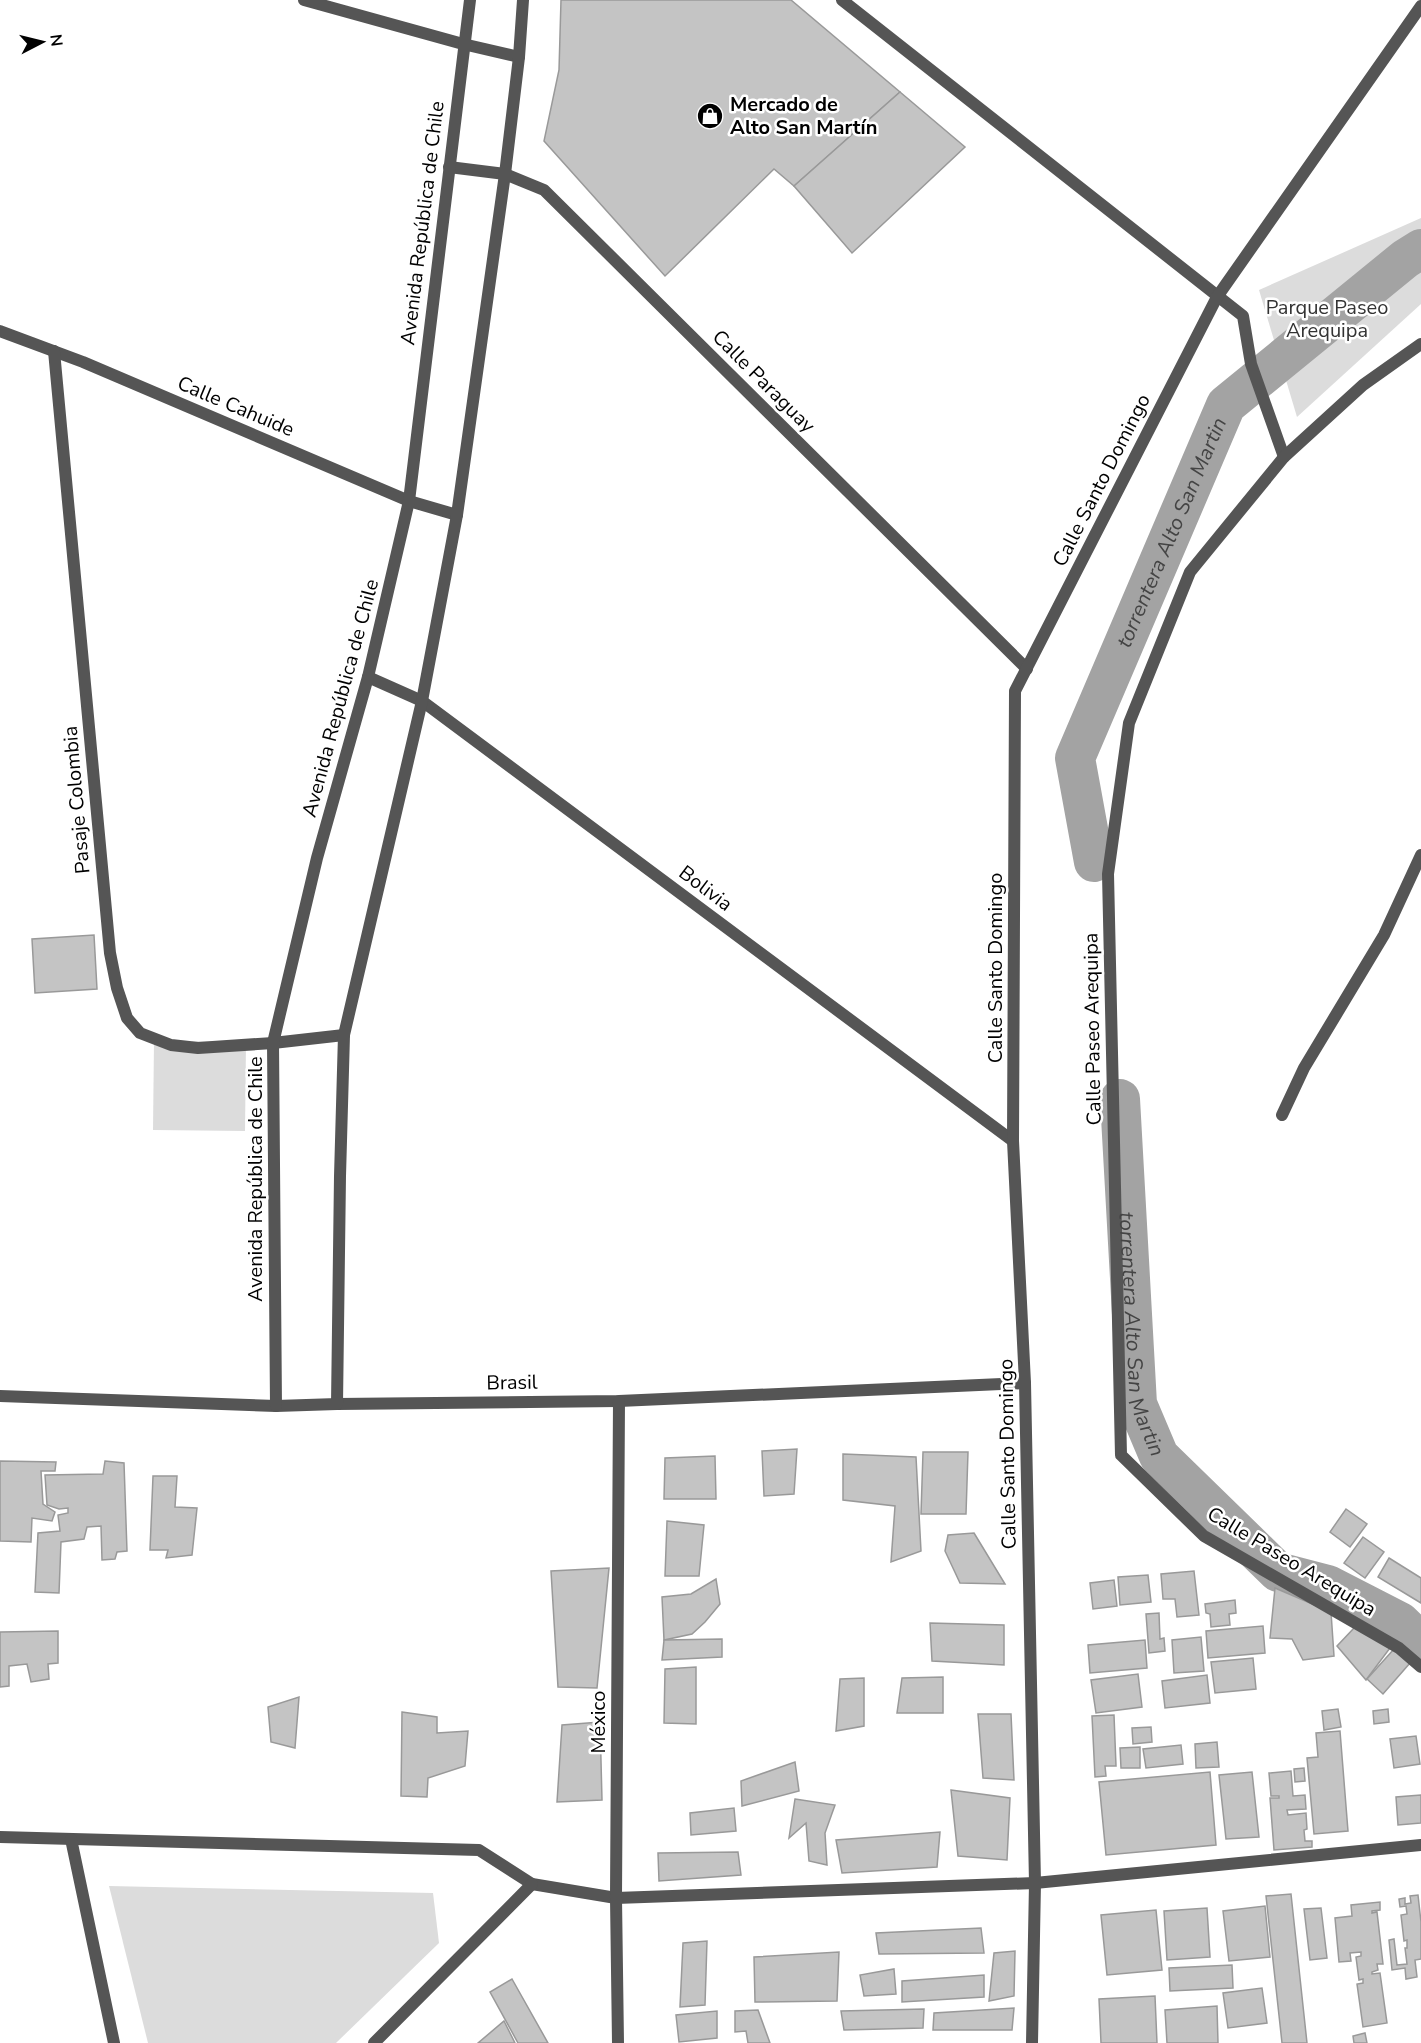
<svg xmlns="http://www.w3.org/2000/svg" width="1421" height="2043" font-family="'Nunito Sans',sans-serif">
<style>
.green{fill:#dcdcdc}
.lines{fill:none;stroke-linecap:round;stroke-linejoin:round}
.canal{stroke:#a3a3a3;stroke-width:40}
.building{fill:#c4c4c4;stroke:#999;stroke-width:1.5}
.pedestrian{stroke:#555;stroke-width:12}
.minor{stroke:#555;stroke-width:12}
.tertiary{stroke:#555;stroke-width:12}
.labels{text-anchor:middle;stroke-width:5;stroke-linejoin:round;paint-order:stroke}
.poi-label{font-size:20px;font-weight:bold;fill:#000;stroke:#fff;text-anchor:start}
.street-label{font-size:20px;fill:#000;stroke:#fff}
.park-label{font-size:20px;fill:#333;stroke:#fff}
.water-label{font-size:21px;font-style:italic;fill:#444;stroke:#fff}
</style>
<rect width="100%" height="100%" fill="#fff"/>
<!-- green -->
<g class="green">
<polygon points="1421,218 1421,304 1297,417 1259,290"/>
<polygon points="154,1041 246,1042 245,1131 153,1130"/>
<polygon points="109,1886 433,1893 439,1943 336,2043 148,2043"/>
</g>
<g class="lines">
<!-- canal -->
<g class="canal">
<path id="s1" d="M 1094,862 L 1075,758 L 1226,405 L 1405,259 L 1421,249"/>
<path id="s2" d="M 1120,1099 L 1137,1404 L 1159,1456 L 1278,1572 L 1328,1585 L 1400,1622 L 1421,1642"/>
</g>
</g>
<!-- building -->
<g class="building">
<polygon points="561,0 791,0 900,92 794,186 774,169 665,276 544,141 559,70"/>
<polygon points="900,92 965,147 852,253 794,186"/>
<polygon points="94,935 97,989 35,993 32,939"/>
<polygon points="797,1449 794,1494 764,1496 762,1451"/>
<polygon points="923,1452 968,1452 966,1514 921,1514"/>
<polygon points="843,1454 916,1457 921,1551 891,1562 895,1506 843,1500"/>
<polygon points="715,1456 716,1499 664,1499 665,1458"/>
<polygon points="0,1461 56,1462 55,1471 41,1471 43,1504 55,1512 52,1521 32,1518 31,1542 0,1541"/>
<polygon points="105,1461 124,1463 127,1551 117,1552 115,1559 102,1560 101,1526 87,1527 84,1539 61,1542 59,1593 35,1592 38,1533 60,1531 58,1515 68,1513 68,1508 59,1509 47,1505 45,1475 103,1474"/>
<polygon points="153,1476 177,1476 175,1507 197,1508 192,1555 166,1558 168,1550 150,1550"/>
<polygon points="1346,1509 1367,1524 1350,1547 1330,1532"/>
<polygon points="667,1521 704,1525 699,1576 665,1576"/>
<polygon points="974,1533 1005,1584 960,1583 945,1551 948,1535"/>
<polygon points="1363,1537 1384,1552 1365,1578 1344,1563"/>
<polygon points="1389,1558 1421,1578 1421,1603 1378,1577"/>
<polygon points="609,1568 597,1688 558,1687 551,1571"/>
<polygon points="1194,1571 1199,1615 1177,1617 1175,1599 1163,1599 1161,1574"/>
<polygon points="1148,1575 1151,1602 1120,1605 1118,1577"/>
<polygon points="716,1579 720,1604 705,1622 692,1634 664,1640 662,1597 691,1594"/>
<polygon points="1114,1580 1117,1606 1093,1609 1090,1583"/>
<polygon points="1275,1588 1331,1612 1334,1656 1303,1660 1292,1639 1270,1638"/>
<polygon points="1235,1600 1236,1613 1229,1614 1230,1625 1211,1627 1210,1614 1206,1613 1205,1604"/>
<polygon points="1159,1613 1160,1639 1164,1638 1165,1651 1149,1653 1146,1614"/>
<polygon points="930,1623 1004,1625 1004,1665 932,1661"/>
<polygon points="1263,1626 1265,1653 1208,1658 1206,1631"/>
<polygon points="1355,1627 1390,1648 1366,1680 1337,1646"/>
<polygon points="58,1631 58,1663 48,1664 49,1679 31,1682 27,1664 9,1666 9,1686 0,1687 0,1632"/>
<polygon points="1201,1637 1204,1671 1174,1673 1172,1640"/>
<polygon points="722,1639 722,1657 662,1660 664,1640"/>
<polygon points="1145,1640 1147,1668 1090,1673 1088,1645"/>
<polygon points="1394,1649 1410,1663 1383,1694 1367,1679"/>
<polygon points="1253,1658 1256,1689 1215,1693 1211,1662"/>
<polygon points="696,1667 696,1724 664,1723 665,1669"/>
<polygon points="1138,1674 1142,1707 1096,1713 1091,1680"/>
<polygon points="1207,1675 1210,1703 1165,1708 1162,1681"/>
<polygon points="943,1677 943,1713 897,1713 902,1678"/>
<polygon points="864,1678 864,1726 836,1731 840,1679"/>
<polygon points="299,1697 295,1748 271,1742 268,1707"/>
<polygon points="1338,1709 1341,1727 1324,1730 1322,1711"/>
<polygon points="1388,1709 1389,1722 1374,1724 1373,1711"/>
<polygon points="402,1712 437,1717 437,1733 468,1731 465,1766 428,1778 427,1797 401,1796"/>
<polygon points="978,1714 1011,1714 1014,1780 983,1778"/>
<polygon points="1114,1715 1116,1766 1105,1766 1106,1776 1095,1777 1092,1716"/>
<polygon points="600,1722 602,1800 557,1802 562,1725"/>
<polygon points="1151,1727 1152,1742 1133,1744 1132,1728"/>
<polygon points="1340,1731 1348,1831 1314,1834 1307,1758 1318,1757 1316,1733"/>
<polygon points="1416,1736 1420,1764 1394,1768 1390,1739"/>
<polygon points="1217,1742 1219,1767 1196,1768 1195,1744"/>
<polygon points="1181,1745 1183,1764 1146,1768 1143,1749"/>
<polygon points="1140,1747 1140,1768 1121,1768 1120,1748"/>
<polygon points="795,1762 799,1791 742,1806 741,1781"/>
<polygon points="1304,1768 1305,1781 1295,1782 1294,1769"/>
<polygon points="1291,1771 1293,1796 1305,1795 1306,1809 1287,1810 1288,1815 1306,1813 1307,1829 1304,1830 1305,1841 1312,1841 1312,1847 1274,1850 1270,1798 1279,1798 1279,1796 1271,1796 1269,1773"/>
<polygon points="1210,1772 1216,1845 1106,1855 1099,1782"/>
<polygon points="1252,1772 1259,1837 1226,1839 1219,1775"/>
<polygon points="951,1790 1010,1798 1007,1860 958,1856"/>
<polygon points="1421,1795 1421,1823 1398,1825 1396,1797"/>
<polygon points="795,1799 835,1805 825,1833 827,1865 809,1861 806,1823 789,1838"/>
<polygon points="734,1808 736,1831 691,1835 690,1813"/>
<polygon points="940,1832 937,1867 842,1873 836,1840"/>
<polygon points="738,1852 741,1875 659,1881 658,1853"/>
<polygon points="1291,1894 1307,2043 1282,2043 1266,1896"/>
<polygon points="1418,1895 1421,1922 1421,1959 1415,1960 1417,1977 1406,1979 1405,1968 1392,1970 1389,1940 1394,1939 1397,1965 1407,1964 1405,1948 1407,1948 1407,1940 1404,1941 1401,1915 1407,1914 1406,1906 1400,1907 1399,1899 1405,1898 1405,1904 1411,1903 1410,1896"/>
<polygon points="1380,1902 1380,1910 1372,1911 1372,1913 1377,1912 1383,1964 1377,1964 1378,1970 1372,1972 1372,1974 1380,1973 1387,2023 1363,2027 1357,1984 1363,1983 1363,1979 1359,1980 1356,1957 1361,1956 1361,1952 1350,1953 1351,1961 1339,1962 1335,1918 1352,1916 1351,1905"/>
<polygon points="1265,1906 1270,1957 1229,1961 1223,1911"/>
<polygon points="1207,1908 1210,1957 1167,1960 1164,1911"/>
<polygon points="1321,1908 1327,1958 1310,1960 1304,1909"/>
<polygon points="1156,1910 1162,1970 1107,1975 1101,1915"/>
<polygon points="981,1928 984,1953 879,1954 876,1933"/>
<polygon points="707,1941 705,2005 680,2007 683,1943"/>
<polygon points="1015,1951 1014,1996 989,2001 994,1953"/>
<polygon points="839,1952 837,2001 755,2002 754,1957"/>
<polygon points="1232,1965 1233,1988 1170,1991 1169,1968"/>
<polygon points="894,1969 896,1994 864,1996 860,1975"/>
<polygon points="984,1975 984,1997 902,2002 902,1981"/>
<polygon points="512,1979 548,2043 518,2043 490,1992"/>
<polygon points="1262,1988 1267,2023 1228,2028 1223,1993"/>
<polygon points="1155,1996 1157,2043 1101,2043 1099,1999"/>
<polygon points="1217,2006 1218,2043 1167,2043 1165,2010"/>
<polygon points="1014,2008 1012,2030 933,2030 934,2013"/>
<polygon points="924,2009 923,2028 844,2030 841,2011"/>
<polygon points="758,2010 770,2043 748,2043 746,2031 735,2032 735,2011"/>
<polygon points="717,2011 717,2038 679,2042 676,2015"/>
<polygon points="504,2021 515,2043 478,2043"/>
<polygon points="1365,2033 1367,2043 1354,2043 1353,2036"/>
</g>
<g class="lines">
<!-- pedestrian -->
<polyline class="pedestrian" points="1282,1115 1304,1068 1384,935 1421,855"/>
<!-- minor -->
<g class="minor">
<polyline points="304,0 463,44 519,57"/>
<polyline points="842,0 1243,316 1251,364 1284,457"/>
<polyline points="449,167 505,174 544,190 1027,669"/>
<polyline points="0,331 83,362 409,501 457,515"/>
<polyline points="1421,344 1363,385 1284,457 1190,572 1129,723 1108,874 1121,1455 1204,1536 1399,1648 1421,1667"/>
<polyline points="54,351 110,953 117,988 127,1018 140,1033 171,1045 198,1048 273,1043 344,1035"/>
<polyline points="368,677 422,701 1013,1141"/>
<polyline points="337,1404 619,1401 1025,1383"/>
<polyline points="0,1837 479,1850 532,1884 616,1898 1035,1883 1421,1845"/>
<polyline points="71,1839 114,2043"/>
<polyline points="374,2043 532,1884"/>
<polyline points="618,2043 616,1898 619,1401"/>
<polyline points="1032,2043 1035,1883 1025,1383 1013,1141 1015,691 1217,297 1421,6"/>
</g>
<!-- tertiary -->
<g class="tertiary">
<polyline points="0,1396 276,1406 337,1404 340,1176 344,1035 422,701 457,515 505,174 519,57 523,0"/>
<polyline points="276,1406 273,1043 317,858 368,677 409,501 470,0"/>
</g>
</g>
<!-- icons -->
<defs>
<g id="shop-disc" transform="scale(1.35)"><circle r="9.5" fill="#000" stroke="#fff"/><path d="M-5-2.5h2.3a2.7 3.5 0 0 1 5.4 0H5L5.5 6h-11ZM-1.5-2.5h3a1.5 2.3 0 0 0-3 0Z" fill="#fff"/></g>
</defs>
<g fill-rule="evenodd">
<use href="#shop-disc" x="710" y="116"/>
</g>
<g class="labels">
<!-- poi labels -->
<g class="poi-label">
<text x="730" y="111">Mercado de<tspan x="730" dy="23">Alto San Martín</tspan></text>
</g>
<!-- street labels -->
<g class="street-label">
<text transform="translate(422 223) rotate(-83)" y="7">Avenida República de Chile</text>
<text transform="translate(764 381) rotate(45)" y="7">Calle Paraguay</text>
<text transform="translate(236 406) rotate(23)" y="7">Calle Cahuide</text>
<text transform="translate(1101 480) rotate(-63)" y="7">Calle Santo Domingo</text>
<text transform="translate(340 698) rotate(-75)" y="7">Avenida República de Chile</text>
<text transform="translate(76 800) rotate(-95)" y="7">Pasaje Colombia</text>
<text transform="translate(706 888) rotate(37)" y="7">Bolivia</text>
<text transform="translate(995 968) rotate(-90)" y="7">Calle Santo Domingo</text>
<text transform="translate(1092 1029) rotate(-91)" y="7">Calle Paseo Arequipa</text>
<text transform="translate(255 1179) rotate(-90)" y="7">Avenida República de Chile</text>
<text transform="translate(512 1382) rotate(-1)" y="7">Brasil</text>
<text transform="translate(1007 1454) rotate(-91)" y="7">Calle Santo Domingo</text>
<text transform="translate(1292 1561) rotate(31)" y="7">Calle Paseo Arequipa</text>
<text transform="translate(598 1722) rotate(-90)" y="7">México</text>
</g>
<!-- park labels -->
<g class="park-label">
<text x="1327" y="314">Parque Paseo<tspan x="1327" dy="23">Arequipa</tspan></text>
</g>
<!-- water labels -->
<g class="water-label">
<text dy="7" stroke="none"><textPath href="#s1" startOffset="351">torrentera Alto San Martin</textPath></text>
<text dy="7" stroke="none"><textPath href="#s2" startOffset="237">torrentera Alto San Martin</textPath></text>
</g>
</g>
<!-- north arrow -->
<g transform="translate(42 42) rotate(83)" stroke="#ffffff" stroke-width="4.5" paint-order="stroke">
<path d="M0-4.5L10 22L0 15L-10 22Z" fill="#000000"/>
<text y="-9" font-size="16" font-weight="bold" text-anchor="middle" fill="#000000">N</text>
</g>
</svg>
